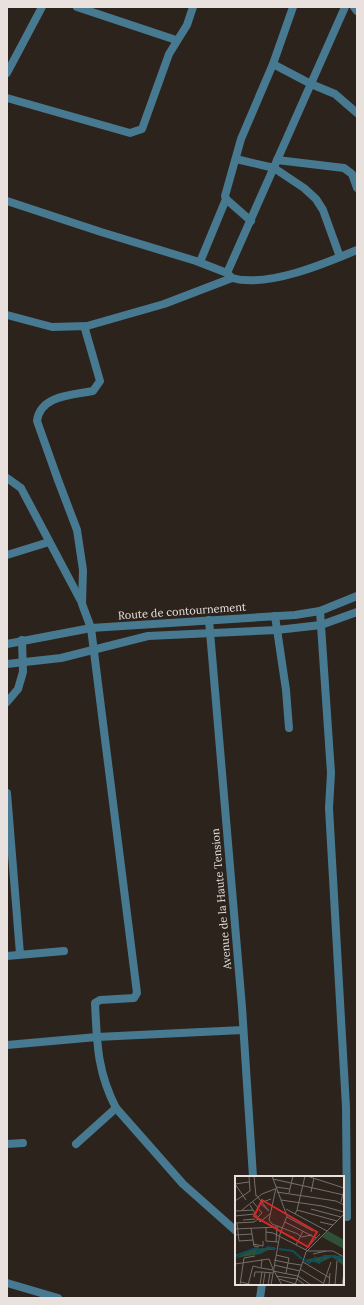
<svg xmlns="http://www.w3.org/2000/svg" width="364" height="1305" font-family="Lora,serif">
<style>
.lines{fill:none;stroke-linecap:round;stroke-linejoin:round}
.minor{stroke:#477a90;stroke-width:8}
.tertiary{stroke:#477a90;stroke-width:8}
.labels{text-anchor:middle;stroke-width:3.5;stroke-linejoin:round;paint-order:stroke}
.street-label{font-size:11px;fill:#e8e1dd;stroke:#2c231d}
.inset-river{fill:none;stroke:#0c505f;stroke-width:2}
.inset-road{fill:none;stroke:#776f6a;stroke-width:1}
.view{fill:#d62828;fill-opacity:0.15;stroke:#d62828;stroke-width:2}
.inset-edge{fill:none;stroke:#e8e1dd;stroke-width:2}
</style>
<rect width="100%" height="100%" fill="#2c231d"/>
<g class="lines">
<!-- minor -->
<g class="minor">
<polyline points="77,7 176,40"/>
<polyline points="354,7 357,11"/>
<polyline points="273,64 311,84 335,94 357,113"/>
<polyline points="7,73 42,7"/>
<polyline points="7,98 130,133 142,129 169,54 187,25 193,7"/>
<polyline points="236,159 274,168 304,188 316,199 323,210 340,257"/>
<polyline points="277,160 344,168 352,174 357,188"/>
<polyline points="7,201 101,232 196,261 227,273 231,277"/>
<polyline points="251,221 226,199 225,196 241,139 273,64 293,7"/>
<polyline points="200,262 226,199"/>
<polyline points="227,273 345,7"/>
<polyline points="7,315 52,327 87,326"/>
<polyline points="7,478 21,488 82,603"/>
<polyline points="7,555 49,542"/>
<polyline points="320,611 331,773 329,808 346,1107 347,1217"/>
<polyline points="275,616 286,690 289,728"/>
<polyline points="209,620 242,1007 253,1177"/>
<polyline points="7,664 61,658 148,636 277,630 321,625 357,612"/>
<polyline points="7,702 18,689 23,672 22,640"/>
<polyline points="7,793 20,954"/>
<polyline points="7,956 64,951"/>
<polyline points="7,1045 97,1037 243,1030"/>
<polyline points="7,1144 23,1143"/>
<polyline points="76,1144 116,1108"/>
<path d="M 236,1231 L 183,1184 L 116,1108 C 97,1071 97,1043 95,1003 L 100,1000 L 134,998 L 137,993 L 91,628 L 82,604 L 83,570 L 77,530 L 58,480 L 37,421 C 40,395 73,395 93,391 L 100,381 L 85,329 L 87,326 L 164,304 L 232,278 C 267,288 324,264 357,250"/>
<polyline points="7,1283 58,1298"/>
<polyline points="260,1298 262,1284"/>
</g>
<!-- tertiary -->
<polyline class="tertiary" points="7,644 91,628 295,615 320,611 357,596"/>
</g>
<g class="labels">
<!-- street labels -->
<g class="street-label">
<text transform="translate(182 611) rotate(-4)" y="4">Route de contournement</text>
<text transform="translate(221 899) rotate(-95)" y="4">Avenue de la Haute Tension</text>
</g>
</g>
<!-- overview -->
<g transform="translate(235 1176)">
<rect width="109" height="109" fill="#2c231d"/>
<path d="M 93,55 L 109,64 L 109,73 L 87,61 ZM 40,71 L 40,74 L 33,74 L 25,78 L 0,82 L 18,73 ZM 95,79 L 105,80 L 109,85 L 109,90 L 97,81 L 84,87 L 69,84 Z" fill="#2e5137"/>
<path class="inset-river" d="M 44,73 L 58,75 L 67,83M 0,80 L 21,72 L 24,74 L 22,76 L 26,77 L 33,71 L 41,73M 69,84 L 74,87 L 80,82 L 80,85 L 84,87 L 89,80 L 100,80 L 102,83 L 105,80 L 109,86"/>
<path class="inset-road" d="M 19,0 L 21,20M 72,0 L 109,12M 38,3 L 109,19M 0,8 L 11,24M 0,8 L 14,6M 41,11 L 55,13M 41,12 L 34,44 L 37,48 L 63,58 L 66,61 L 77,59M 42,16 L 101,25 L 109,29M 76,16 L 79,2M 54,17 L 58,0M 21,19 L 34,35M 46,24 L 87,30 L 109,36M 0,25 L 15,15 L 14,0M 18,26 L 27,37 L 22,42M 106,26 L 109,14M 15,29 L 25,46M 51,33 L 92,55M 76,33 L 106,41M 7,34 L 27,18 L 40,13M 62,34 L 70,0M 0,35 L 18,34M 34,35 L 25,27 L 36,23M 60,38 L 62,34 L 102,45M 0,40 L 20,38M 52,41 L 78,55M 8,44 L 20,43M 25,46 L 36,37M 50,46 L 81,62M 85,46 L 98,49M 0,47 L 19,46 L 23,43M 2,47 L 4,65 L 18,64M 31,51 L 31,56 L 38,57 L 73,75 L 98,75 L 109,81M 16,52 L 19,70 L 24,71M 0,53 L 43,51M 31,56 L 31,65 L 43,66M 46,56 L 59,62M 0,59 L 17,58M 41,66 L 42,51M 18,68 L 28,70 L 28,65M 61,69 L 68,55M 70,74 L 85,58M 78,78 L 91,75M 41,79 L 54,82M 39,84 L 53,87 L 54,82M 68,86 L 95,102M 0,88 L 34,83 L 38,93M 39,89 L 65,95M 26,92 L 38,94M 65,93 L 88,107M 38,95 L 63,100 L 76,109M 39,95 L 47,109M 51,97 L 53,87 L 66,89M 41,100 L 62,103 L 70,109M 19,101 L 20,96 L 27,96M 44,103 L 64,109M 6,106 L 18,109M 5,109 L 9,82 L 20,80M 13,109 L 18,90 L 26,92 L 27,83M 25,109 L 27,96 L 38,97M 28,109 L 30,97M 33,109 L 35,97M 36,109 L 45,58 L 52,40 L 37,0M 60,109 L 71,76 L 109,38M 88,109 L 96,86M 94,109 L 95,97M 100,109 L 102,85M 107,109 L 109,97"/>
<path class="view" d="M 27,24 L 82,56 L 73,71 L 19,40 Z"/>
<rect width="109" height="109" class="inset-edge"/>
</g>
<!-- border -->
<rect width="364" height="1305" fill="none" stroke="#e8e1dd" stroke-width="16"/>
</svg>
